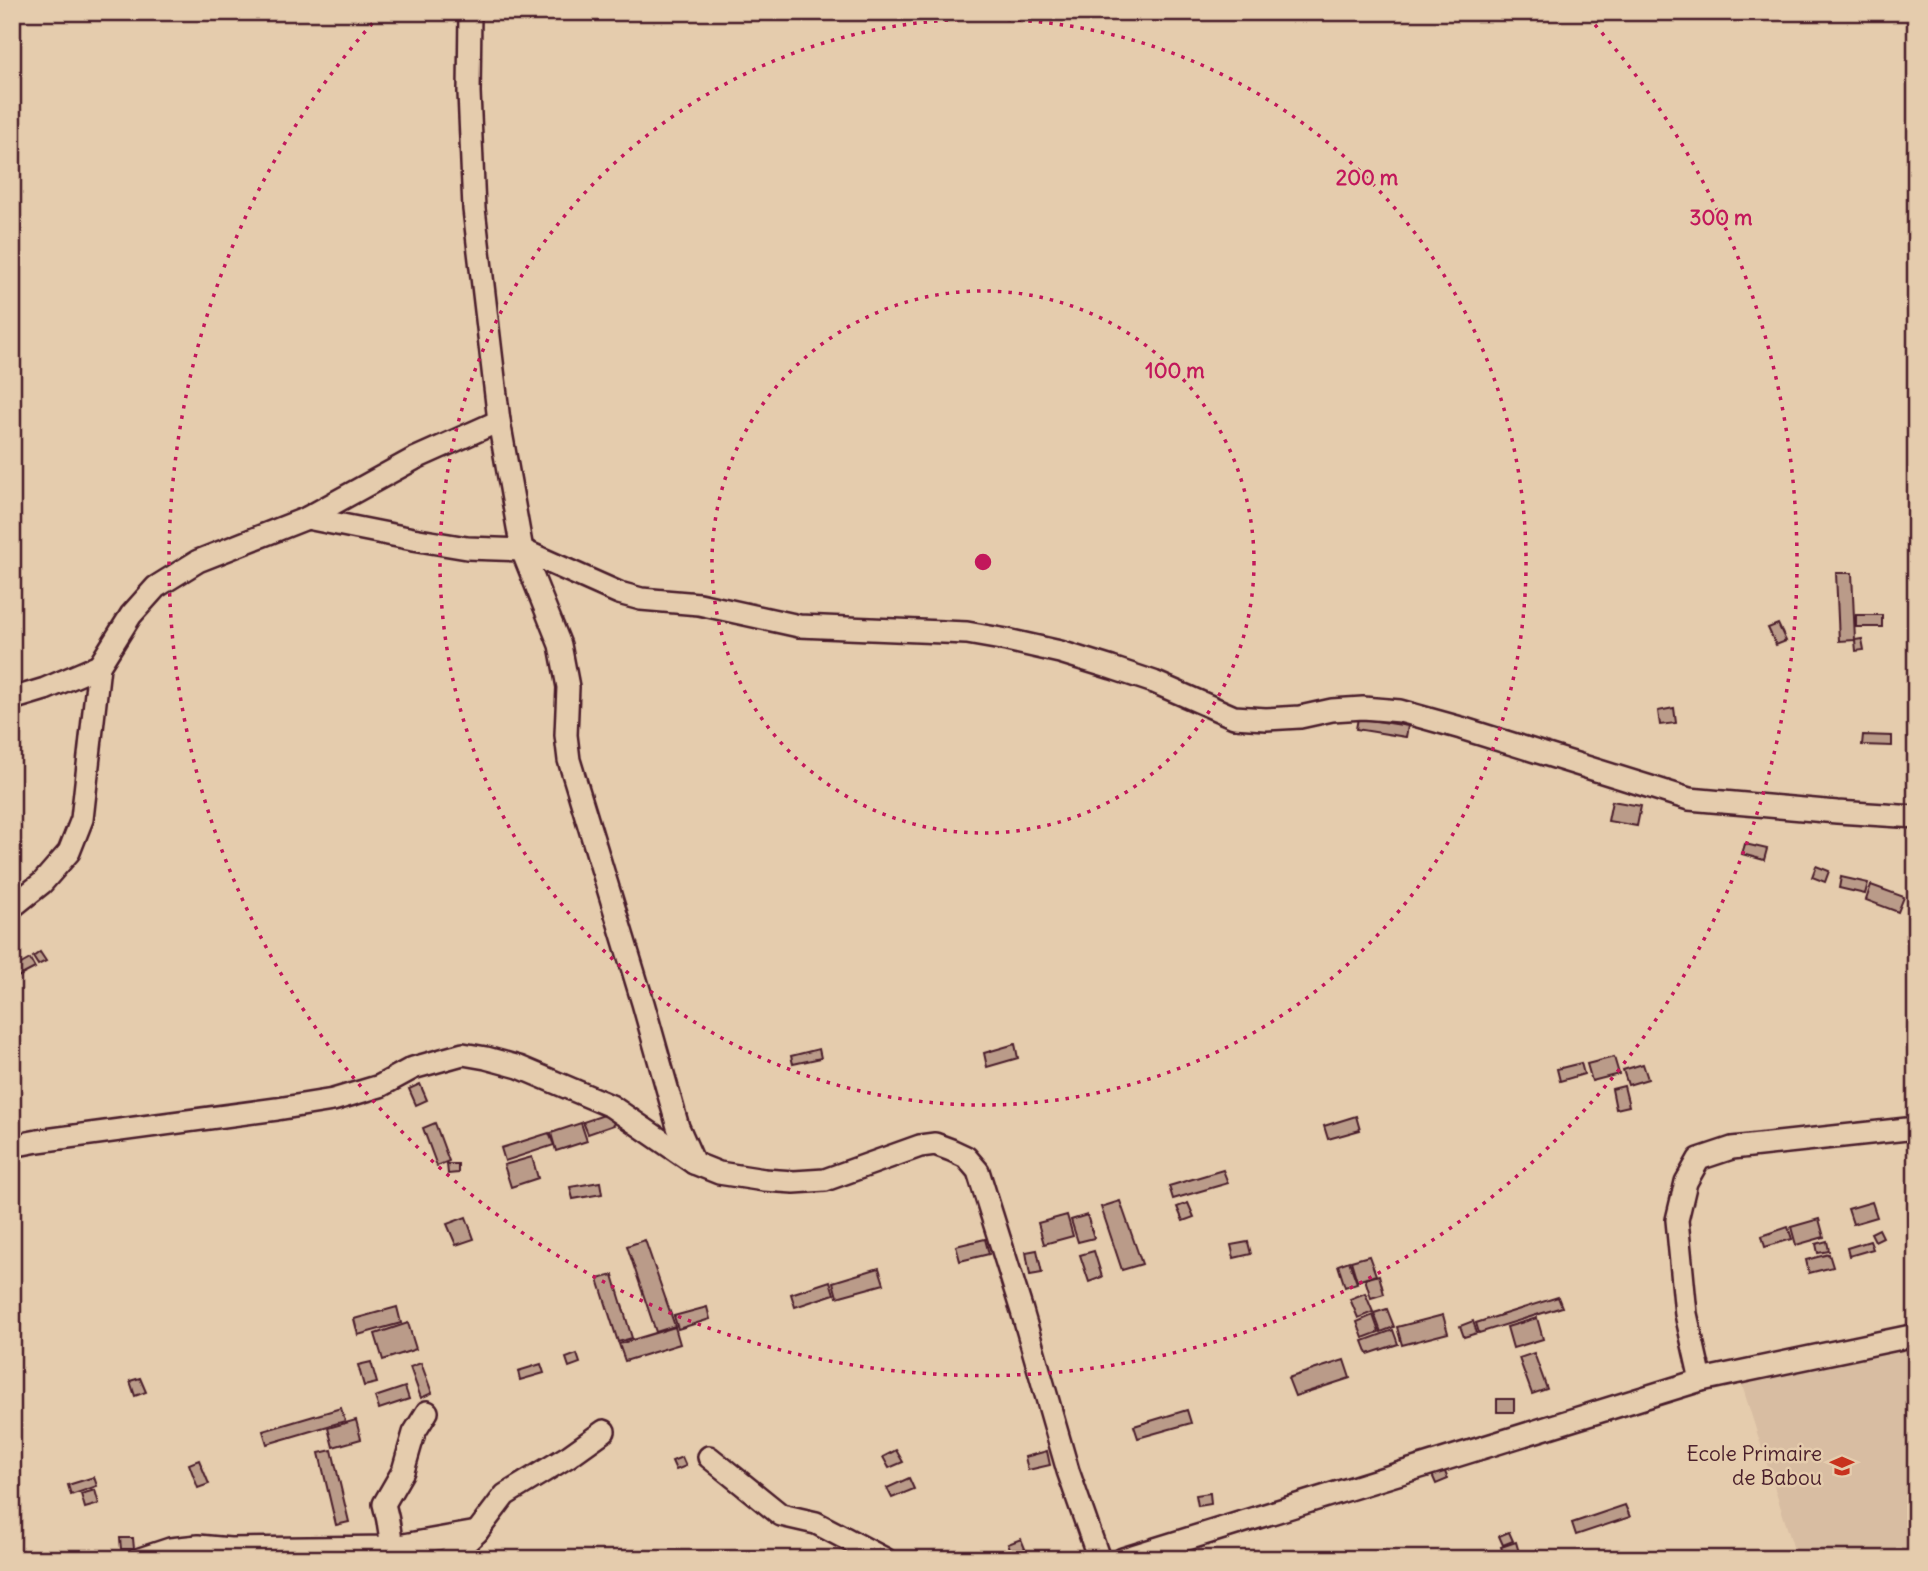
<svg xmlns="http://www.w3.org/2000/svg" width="1928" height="1571" font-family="Delius,sans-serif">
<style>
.built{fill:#d8bda2}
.building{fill:#ba9b89;stroke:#4a1f2b;stroke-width:2}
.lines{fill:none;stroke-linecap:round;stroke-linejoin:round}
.street-casing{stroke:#4a1f2b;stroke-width:26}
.street{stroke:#e5ccad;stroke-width:21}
.ring{fill:none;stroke:#c2185b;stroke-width:3.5;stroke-dasharray:3.5 7}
.labels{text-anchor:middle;stroke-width:5;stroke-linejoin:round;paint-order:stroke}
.poi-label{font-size:21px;fill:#4a1f2b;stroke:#e5ccad;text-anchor:end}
.centre{fill:#c2185b;stroke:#e5ccad;stroke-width:3.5}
.ring-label{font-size:21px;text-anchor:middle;font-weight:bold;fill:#c2185b;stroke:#e5ccad;stroke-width:5;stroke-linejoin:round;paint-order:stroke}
</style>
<rect width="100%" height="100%" fill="#e5ccad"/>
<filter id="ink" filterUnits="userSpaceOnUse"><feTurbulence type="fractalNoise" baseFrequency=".0143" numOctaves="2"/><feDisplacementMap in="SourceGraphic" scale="14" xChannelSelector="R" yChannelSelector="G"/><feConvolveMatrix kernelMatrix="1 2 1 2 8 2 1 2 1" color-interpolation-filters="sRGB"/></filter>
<g filter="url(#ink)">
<!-- built -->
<polygon class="built" points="1916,1344 1916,1550 1880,1559 1797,1559 1741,1382"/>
<!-- building -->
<g class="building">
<polygon points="1836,573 1852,573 1855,640 1839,641"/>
<rect x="1856" y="615" width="26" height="12"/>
<polygon points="1778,624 1786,641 1776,645 1768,628"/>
<polygon points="1862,639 1864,650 1856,651 1855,640"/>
<polygon points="1674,708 1676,723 1660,725 1658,711"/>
<polygon points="1358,718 1408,726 1406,737 1356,729"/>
<polygon points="1863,735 1892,736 1892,746 1862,745"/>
<polygon points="1612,801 1641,806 1637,826 1608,821"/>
<polygon points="1745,844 1767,849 1764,860 1742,854"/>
<polygon points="1816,866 1829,871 1825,882 1812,877"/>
<polygon points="1841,877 1868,883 1865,894 1839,888"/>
<polygon points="1871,885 1904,897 1898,912 1866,900"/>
<polygon points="40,952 46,961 38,965 33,957"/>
<polygon points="30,959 35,968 12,980 12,969"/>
<polygon points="1015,1044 1018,1058 987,1067 984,1053"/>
<polygon points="819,1049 821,1058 793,1064 791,1056"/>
<polygon points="1614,1057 1619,1074 1592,1081 1587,1064"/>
<polygon points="1581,1063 1584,1074 1560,1081 1557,1069"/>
<polygon points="1643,1064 1648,1079 1628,1085 1623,1070"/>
<polygon points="420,1084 427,1100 416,1105 409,1089"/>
<polygon points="1624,1086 1629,1106 1616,1109 1612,1089"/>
<polygon points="610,1113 614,1125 588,1134 583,1122"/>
<polygon points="1356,1116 1360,1130 1328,1139 1324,1126"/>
<polygon points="435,1123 449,1161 437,1166 423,1128"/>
<polygon points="581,1123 587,1141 556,1151 551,1133"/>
<polygon points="549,1133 554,1145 505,1161 501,1148"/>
<polygon points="532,1157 538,1178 511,1187 504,1165"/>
<polygon points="447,1164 458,1164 458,1173 448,1174"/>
<polygon points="1223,1170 1228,1183 1173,1199 1169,1186"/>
<polygon points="600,1182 602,1194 573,1199 570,1187"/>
<polygon points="1120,1201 1142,1264 1122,1270 1101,1207"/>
<polygon points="1872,1202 1877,1217 1853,1224 1848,1209"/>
<polygon points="1188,1203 1194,1217 1183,1221 1177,1207"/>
<polygon points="1067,1215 1073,1236 1044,1244 1038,1223"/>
<polygon points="1087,1215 1094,1238 1078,1242 1071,1220"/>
<polygon points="466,1217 474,1239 456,1245 447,1224"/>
<polygon points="1819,1219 1824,1237 1796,1245 1791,1227"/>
<polygon points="1788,1227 1792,1239 1765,1247 1762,1236"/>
<polygon points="1879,1229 1883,1237 1875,1241 1871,1233"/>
<polygon points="985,1239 989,1254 960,1261 956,1246"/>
<polygon points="645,1240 675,1326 656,1332 627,1246"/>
<polygon points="1827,1241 1829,1251 1818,1253 1816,1244"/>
<polygon points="1870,1241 1873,1249 1849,1256 1847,1248"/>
<polygon points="1248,1242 1251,1254 1234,1258 1231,1245"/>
<polygon points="1037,1250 1042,1273 1030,1275 1026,1252"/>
<polygon points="1094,1251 1102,1277 1089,1282 1080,1255"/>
<polygon points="1829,1254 1833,1267 1809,1273 1806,1260"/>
<polygon points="1369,1256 1376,1275 1357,1281 1351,1261"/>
<polygon points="1349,1261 1357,1283 1345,1287 1338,1265"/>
<polygon points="879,1268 884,1284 837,1297 833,1282"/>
<polygon points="613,1275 632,1338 618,1342 598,1279"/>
<polygon points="1379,1275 1384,1294 1371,1298 1365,1279"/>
<polygon points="830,1281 834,1294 795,1307 791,1294"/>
<polygon points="1365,1293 1373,1312 1358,1318 1350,1299"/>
<polygon points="1558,1297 1562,1307 1479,1333 1476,1323"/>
<polygon points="397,1307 401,1323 358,1335 354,1319"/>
<polygon points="707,1307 710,1319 678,1329 674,1316"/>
<polygon points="1387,1309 1394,1327 1381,1332 1374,1313"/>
<polygon points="1373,1315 1379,1332 1363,1338 1357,1322"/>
<polygon points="1443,1315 1448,1333 1402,1345 1397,1327"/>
<polygon points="1537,1318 1543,1339 1513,1348 1507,1327"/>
<polygon points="1473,1321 1477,1333 1464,1337 1460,1326"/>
<polygon points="408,1323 416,1349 383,1360 375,1334"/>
<polygon points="675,1327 680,1344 625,1361 619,1344"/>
<polygon points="1393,1330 1398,1344 1368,1354 1363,1341"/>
<polygon points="1534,1353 1547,1389 1532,1394 1519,1358"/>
<polygon points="577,1354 580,1363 569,1367 566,1358"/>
<polygon points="1344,1360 1350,1378 1295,1396 1288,1378"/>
<polygon points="371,1362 377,1383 364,1386 358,1365"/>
<polygon points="421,1363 432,1393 421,1398 410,1367"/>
<polygon points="541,1364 544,1373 520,1380 518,1371"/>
<polygon points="140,1378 146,1392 135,1396 130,1381"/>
<polygon points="405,1387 409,1399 379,1409 375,1397"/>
<rect x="1497" y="1399" width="17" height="13"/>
<polygon points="341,1408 345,1421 267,1444 263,1431"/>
<polygon points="1187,1410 1191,1423 1138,1438 1134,1426"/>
<polygon points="356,1420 361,1439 333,1447 328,1428"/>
<polygon points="332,1450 349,1522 336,1525 319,1453"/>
<polygon points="896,1450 903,1462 889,1468 883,1457"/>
<polygon points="1047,1451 1050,1465 1028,1470 1025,1457"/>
<polygon points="682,1457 686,1466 676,1470 672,1461"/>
<polygon points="199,1460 209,1484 198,1488 189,1464"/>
<polygon points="1442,1465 1448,1479 1436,1484 1430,1470"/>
<polygon points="94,1477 97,1486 71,1495 68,1485"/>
<polygon points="909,1478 914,1489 892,1498 887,1488"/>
<polygon points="95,1490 99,1504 85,1508 81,1494"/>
<polygon points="1210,1493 1211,1504 1198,1506 1196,1495"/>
<polygon points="1625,1505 1630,1517 1576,1535 1572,1523"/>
<polygon points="1509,1532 1513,1541 1503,1545 1499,1536"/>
<polygon points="120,1538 133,1538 134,1549 121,1549"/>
<polygon points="1021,1539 1028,1556 1014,1559 1008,1544"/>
<polygon points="1516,1542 1520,1556 1505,1559 1501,1547"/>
</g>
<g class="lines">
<!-- street casing -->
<g class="street-casing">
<g id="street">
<polyline points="470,12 469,92 474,209 499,421 522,550 560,645 568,687 566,735 569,760 643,1003 678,1127 694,1163 719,1173 764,1180 794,1182 825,1180 920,1146 935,1144 951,1150 966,1157 978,1171 1022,1311 1068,1471 1099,1559"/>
<polyline points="307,518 413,539 467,548 522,550 619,593 641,599 699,604 799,626 967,633 1007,640 1060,652 1112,668 1154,682 1234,717 1266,719 1300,717 1332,710 1363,708 1400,711 1461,728 1689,799 1837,812 1916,817"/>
<polyline points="12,699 45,689 99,666"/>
<polyline points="12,907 42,883 69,852 82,819 99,666 131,615 156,587 198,561 307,518 414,459 499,421"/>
<polyline points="12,1146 38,1141 277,1109 333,1100 380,1086 413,1068 463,1054 486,1058 519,1067 611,1106 694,1163"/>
<polyline points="1701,1380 1686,1314 1677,1220 1686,1182 1699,1159 1732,1148 1916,1128"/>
<polyline points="709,1457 781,1515 816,1523 885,1559"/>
<polyline points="140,1559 170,1549 198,1546 230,1549 392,1547 477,1532"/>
<path d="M 391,1559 C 392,1540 389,1522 384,1504 L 403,1471 L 414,1433 L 427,1412"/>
<polyline points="448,1559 477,1532 505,1495 569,1456 604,1431"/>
<polyline points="1123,1559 1701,1380 1916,1335"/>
</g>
</g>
<!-- street -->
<use href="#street" class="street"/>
</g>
</g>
<!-- distance rings -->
<g class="ring">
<circle cx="983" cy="562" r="271"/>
<circle cx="983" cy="562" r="543"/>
<path d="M1588 17A814 814 0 1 1 378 17"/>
</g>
<!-- icons -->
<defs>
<g id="school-bare" transform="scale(1.89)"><path d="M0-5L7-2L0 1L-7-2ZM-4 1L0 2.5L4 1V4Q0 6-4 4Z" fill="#c8321e" stroke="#e5ccad" stroke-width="2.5" paint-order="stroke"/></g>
</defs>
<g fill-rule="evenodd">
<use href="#school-bare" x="1842" y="1466"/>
</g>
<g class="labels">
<!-- poi labels -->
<g class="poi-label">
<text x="1822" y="1461">Ecole Primaire<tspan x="1822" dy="24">de Babou</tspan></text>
</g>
</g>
<circle cx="983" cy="562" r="10" class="centre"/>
<g class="ring-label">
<text x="1367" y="185">200 m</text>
<text x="1721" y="225">300 m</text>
<text x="1175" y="378">100 m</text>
</g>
<!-- margin -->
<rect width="1928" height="1571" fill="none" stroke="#e5ccad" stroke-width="42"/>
<rect x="21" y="21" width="1886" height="1529" fill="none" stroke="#4a1f2b" stroke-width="2.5" filter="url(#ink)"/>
</svg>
